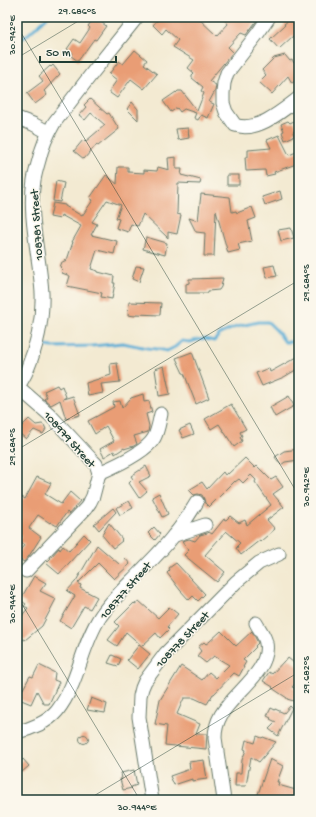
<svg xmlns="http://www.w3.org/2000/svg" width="316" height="817" font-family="'Gochi Hand',sans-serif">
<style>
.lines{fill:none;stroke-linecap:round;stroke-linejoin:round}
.stream{stroke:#5aadd5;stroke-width:3}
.building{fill:#e99d75}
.minor-casing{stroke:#697a6b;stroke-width:15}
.minor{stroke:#fff;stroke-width:13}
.ticks{fill:none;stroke:#1f3d34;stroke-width:1;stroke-opacity:0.45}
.labels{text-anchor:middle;stroke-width:3;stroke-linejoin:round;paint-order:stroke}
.street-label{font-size:12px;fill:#1f3d34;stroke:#fbf7ec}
.neatline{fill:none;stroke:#1f3d34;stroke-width:1.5}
.ticks-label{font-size:10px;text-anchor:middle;fill:#1f3d34}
</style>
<rect width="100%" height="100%" fill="#fbf7ec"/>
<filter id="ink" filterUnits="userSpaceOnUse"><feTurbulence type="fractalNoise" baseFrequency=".025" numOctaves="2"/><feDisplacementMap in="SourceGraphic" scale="8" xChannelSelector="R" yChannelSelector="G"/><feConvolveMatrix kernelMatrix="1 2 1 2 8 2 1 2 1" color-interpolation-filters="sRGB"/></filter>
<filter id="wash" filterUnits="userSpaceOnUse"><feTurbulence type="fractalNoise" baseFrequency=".012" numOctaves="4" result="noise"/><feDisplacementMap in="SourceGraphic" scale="16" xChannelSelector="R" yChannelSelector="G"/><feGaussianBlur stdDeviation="0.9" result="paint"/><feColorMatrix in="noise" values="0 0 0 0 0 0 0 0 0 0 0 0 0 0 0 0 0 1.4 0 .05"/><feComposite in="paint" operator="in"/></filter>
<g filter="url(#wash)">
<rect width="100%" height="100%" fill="#f3ead2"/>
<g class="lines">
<!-- stream -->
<g class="stream">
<polyline points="17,40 25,37 47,17"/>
<polyline points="45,346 53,347 92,346 123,343 147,348 157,349 167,351 175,347 182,341 190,342 197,340 205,339 214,341 220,334 236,327 258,322 268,322 277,331 285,342 292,342 296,339 299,339"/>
</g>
</g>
<g id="blocks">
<!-- building -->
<g class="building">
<polygon points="95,17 106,26 96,40 94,39 78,61 71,56 73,53 67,49 74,39 80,43 90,28 88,26"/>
<polygon points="160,17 197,17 217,36 228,24 223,17 256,17 258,19 246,35 241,33 228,47 233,52 209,81 216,85 215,91 209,102 214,104 208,118 201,115 198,120 194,118 196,113 184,109 180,112 177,108 171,112 163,101 176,92 176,93 178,91 182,91 197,111 204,93 201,91 203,87 192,78 192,75 194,73 188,68 194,60 173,47 178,40 166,29 162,34 153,25"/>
<polygon points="293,17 299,17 299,44 293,36 279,49 270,39 285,25 284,24"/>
<polygon points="135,50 147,60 144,64 157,74 144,89 131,79 117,98 110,93 110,90 117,80 109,74 119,61 123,64"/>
<polygon points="285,55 290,61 292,60 294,63 299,61 299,79 292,83 288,76 272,94 259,82 266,75 262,70 274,58"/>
<polygon points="53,65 60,74 44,91 47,95 35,104 27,93 43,81 39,76 50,66 51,67"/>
<polygon points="90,99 107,114 109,113 119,129 98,146 97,144 84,159 74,151 83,140 85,142 105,125 91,113 85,120 79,115 86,107 84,105"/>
<polygon points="132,102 138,109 138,120 127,109"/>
<polygon points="288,121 290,123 294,121 298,130 293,132 294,136 285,140 282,132 284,131 281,124"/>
<polygon points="188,128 189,138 178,140 176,129"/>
<polygon points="279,135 289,155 299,151 299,163 274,172 275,174 266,176 265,170 246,171 245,157 248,157 248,150 271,148 267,140"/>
<polygon points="176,157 176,169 182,169 181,175 201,180 200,184 178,183 177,214 181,215 177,234 168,232 168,238 143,214 138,226 131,224 128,232 116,228 119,219 116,218 121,205 107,200 92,222 97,224 91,235 117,241 114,254 97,250 91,269 98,271 98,272 114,276 113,283 115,283 112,299 101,297 102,293 67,286 70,276 62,273 63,270 60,267 62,262 67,260 73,242 72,242 81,226 61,215 60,219 50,217 53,203 65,205 65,206 82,216 93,200 90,198 106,175 117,184 118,167 128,167 128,172 144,173 144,170 157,171 158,167 169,170 168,158"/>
<rect x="227" y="175" width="12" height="10"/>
<polygon points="56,181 64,183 60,202 53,201"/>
<polygon points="280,191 282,199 265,205 262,197"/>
<polygon points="201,194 230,197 232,212 236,211 237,213 252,207 256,218 248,221 252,241 238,244 240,250 228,253 216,211 214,256 204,256 205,233 196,232 189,218 198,221"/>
<polygon points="291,228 294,238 281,241 278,230"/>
<polygon points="146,237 167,243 165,255 143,249"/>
<polygon points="274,265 277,276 267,278 264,267"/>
<polygon points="136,266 144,267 139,282 132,279"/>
<polygon points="223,278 221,287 219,290 208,291 208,293 186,293 186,284 189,283 189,279"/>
<polygon points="129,302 161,303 160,315 136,314 135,316 128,315"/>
<polygon points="192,352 209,398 196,404 184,373 183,373 176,358"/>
<polygon points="299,356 299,368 284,377 262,386 256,373 269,368 270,372"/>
<polygon points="117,363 120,382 101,384 103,393 88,396 86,383 111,375 110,364"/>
<polygon points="164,366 170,394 159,396 155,369"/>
<polygon points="57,385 59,388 62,386 66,397 63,399 73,396 80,415 66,419 60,400 51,405 44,399 47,397 44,391"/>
<polygon points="143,394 144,402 149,401 152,412 146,414 149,426 148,432 134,436 137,444 134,446 124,449 124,448 115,454 114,451 104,457 100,449 114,441 106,426 95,434 88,421 114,407 113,402 120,401 122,408 131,398"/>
<polygon points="289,396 294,406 275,417 270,407"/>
<polygon points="231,404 246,429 240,432 242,436 240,437 242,441 234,447 219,424 211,429 205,419"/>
<polygon points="29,419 36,425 42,424 44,425 46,429 43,434 34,430 26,439 19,433 22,429 20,428"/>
<polygon points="190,425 194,434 183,438 179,430"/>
<polygon points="299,449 299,460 285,462 281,465 275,457 284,451"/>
<polygon points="245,458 255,468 257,466 271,480 276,477 283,487 273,494 284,507 267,520 275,529 261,541 260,540 241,555 236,548 238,547 237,546 240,543 226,531 205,555 225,572 217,582 184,555 189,550 182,541 189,539 195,541 200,535 207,533 208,533 209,532 212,534 224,519 226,520 230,516 239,523 245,520 247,525 271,505 255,482 256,480 251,475 243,483 239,479 235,482 235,481 209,507 205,503 204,499 202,495 198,494 194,495 189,490 202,482 207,489 223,472 225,475 228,473 228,474"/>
<polygon points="146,466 151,476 139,482 147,491 139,498 129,483 133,479 131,476"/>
<polygon points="37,477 51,483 45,494 61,504 70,492 80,501 69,514 67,512 57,526 50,522 50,523 38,515 29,528 41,537 29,556 24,562 17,558 17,555 24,545 19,542 22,536 17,535 17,494 25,499"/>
<polygon points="159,493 168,514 162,517 152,497"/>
<polygon points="129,501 133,508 120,515 116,508"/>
<polygon points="113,508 116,512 99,530 94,524"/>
<polygon points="109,523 122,539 121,540 122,541 113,548 102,535"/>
<polygon points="154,527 160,534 155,540 148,533"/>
<polygon points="84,534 90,540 59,574 46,563 51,558 50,558 59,548 60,550 63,546 69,551"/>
<polygon points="97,545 119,564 125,558 130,564 114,579 98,563 78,583 81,585 80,588 97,597 90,609 84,606 71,628 60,621 75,596 67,591 76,581"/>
<polygon points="176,563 205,594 198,601 193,596 189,600 180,590 167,573 170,570 169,568"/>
<polygon points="34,576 46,583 40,591 56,599 42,626 25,640 17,636 17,622 28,608 24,606 26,604 20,600"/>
<polygon points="139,601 158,618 169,607 178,614 167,627 169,629 160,638 156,633 142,646 126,632 117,646 108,640 119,626 115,622 134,603 135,604"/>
<polygon points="221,631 236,646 252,631 258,643 255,646 256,647 243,660 246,662 243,667 244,667 239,676 234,673 214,694 213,694 207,704 194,698 184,698 177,714 200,724 196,734 207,734 206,749 165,745 167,726 155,724 160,700 181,666 202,680 209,672 216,678 229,665 214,656 206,663 197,656 201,651 198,647 204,642 206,644 209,642"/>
<polygon points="139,645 150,654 138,669 127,660"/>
<polygon points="112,655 121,659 118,666 108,663"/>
<polygon points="288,658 299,667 299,679 292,687 299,690 299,696 297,702 287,699 287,698 272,688 273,687 263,681 269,672 272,674 284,661 285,662"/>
<polygon points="39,665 55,673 54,680 59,682 49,704 44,704 37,691 31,704 19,699 20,697 18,696 22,689 23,689 30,676 33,677"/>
<polygon points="91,698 107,704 105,713 87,710"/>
<polygon points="290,706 292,708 278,736 269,729 276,722 270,719 271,718 267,716 271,708 275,710 275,709 284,713"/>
<circle cx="84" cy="739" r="4.5"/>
<polygon points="257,736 262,738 263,737 276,742 259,762 251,757 246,786 235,786 236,773 241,773 242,760 246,750 244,749 246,740 255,743"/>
<polygon points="23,759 29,766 22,772 17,767 17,765"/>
<polygon points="270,759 283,766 277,782 279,782 278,785 296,790 294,800 256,800"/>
<polygon points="204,760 207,779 192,781 192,779 174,785 170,776 190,769 189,762"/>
<polygon points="134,770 137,785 131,787 132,788 123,790 120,779 122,779 121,773"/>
</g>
</g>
</g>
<g filter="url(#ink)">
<use href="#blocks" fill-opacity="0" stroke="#697a6b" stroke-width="1"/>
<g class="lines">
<!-- minor casing -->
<g class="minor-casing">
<g id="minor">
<path d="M 269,17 L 258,33 L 227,73 L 224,83 L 223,93 L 223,103 L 226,112 L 235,125 C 257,133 282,111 299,98"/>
<polyline points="17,118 33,124 48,132"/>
<polyline points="18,387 49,414 92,460 96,464 99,473 93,496 90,502 86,508 26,571"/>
<path d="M 17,389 C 20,382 25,376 27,370 C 37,346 43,318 42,293 C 40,257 28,216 34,180 C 35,174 37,167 39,160 C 42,147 47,135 54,123 L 93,72 L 137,17"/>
<path d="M 99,473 C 113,467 146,452 154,438 C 158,431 159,422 161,414"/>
<polyline points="175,535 205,525"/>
<path d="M 17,732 C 31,729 48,722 57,711 C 79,683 81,646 100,617 C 112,599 129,584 143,569 C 154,558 165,547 174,535 C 183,525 190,513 197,502"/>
<polyline points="152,800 139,717 140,696 142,688 145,681 166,653 236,582 259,563 279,554"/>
<path d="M 224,800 L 215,738 C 215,730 217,722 221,715 C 234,692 271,671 266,643 C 265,636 259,629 256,623"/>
</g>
</g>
<!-- minor -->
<use href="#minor" class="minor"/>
</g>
</g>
<!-- ticks -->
<path class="ticks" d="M 17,26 L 299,496M 17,58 L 85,17M 17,450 L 299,280M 17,596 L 140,800M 87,800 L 299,672"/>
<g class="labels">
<!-- street labels -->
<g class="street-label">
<text transform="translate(36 225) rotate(-94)" y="4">108781 Street</text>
<text transform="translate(70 439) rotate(48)" y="4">108979 Street</text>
<text transform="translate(125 590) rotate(-49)" y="4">108777 Street</text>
<text transform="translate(182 639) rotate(-47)" y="4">108778 Street</text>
</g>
</g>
<!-- margin -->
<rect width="316" height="817" fill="none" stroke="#fbf7ec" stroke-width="44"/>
<!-- scale -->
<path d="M40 56v6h76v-6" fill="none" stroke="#1f3d34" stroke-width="2"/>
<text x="46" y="56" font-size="12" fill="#1f3d34" stroke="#fbf7ec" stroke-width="3" paint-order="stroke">50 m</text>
<rect x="22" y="22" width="272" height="773" class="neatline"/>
<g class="ticks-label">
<text x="77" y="14">29.686°S</text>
<text transform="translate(11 35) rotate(-90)" y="4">30.942°E</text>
<text transform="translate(305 283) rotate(-90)" y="4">29.684°S</text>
<text transform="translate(11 447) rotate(-90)" y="4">29.684°S</text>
<text transform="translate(305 487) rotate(-90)" y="4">30.942°E</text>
<text transform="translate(11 604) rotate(-90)" y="4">30.944°E</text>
<text transform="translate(305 675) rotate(-90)" y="4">29.682°S</text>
<text x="137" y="810">30.944°E</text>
</g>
</svg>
